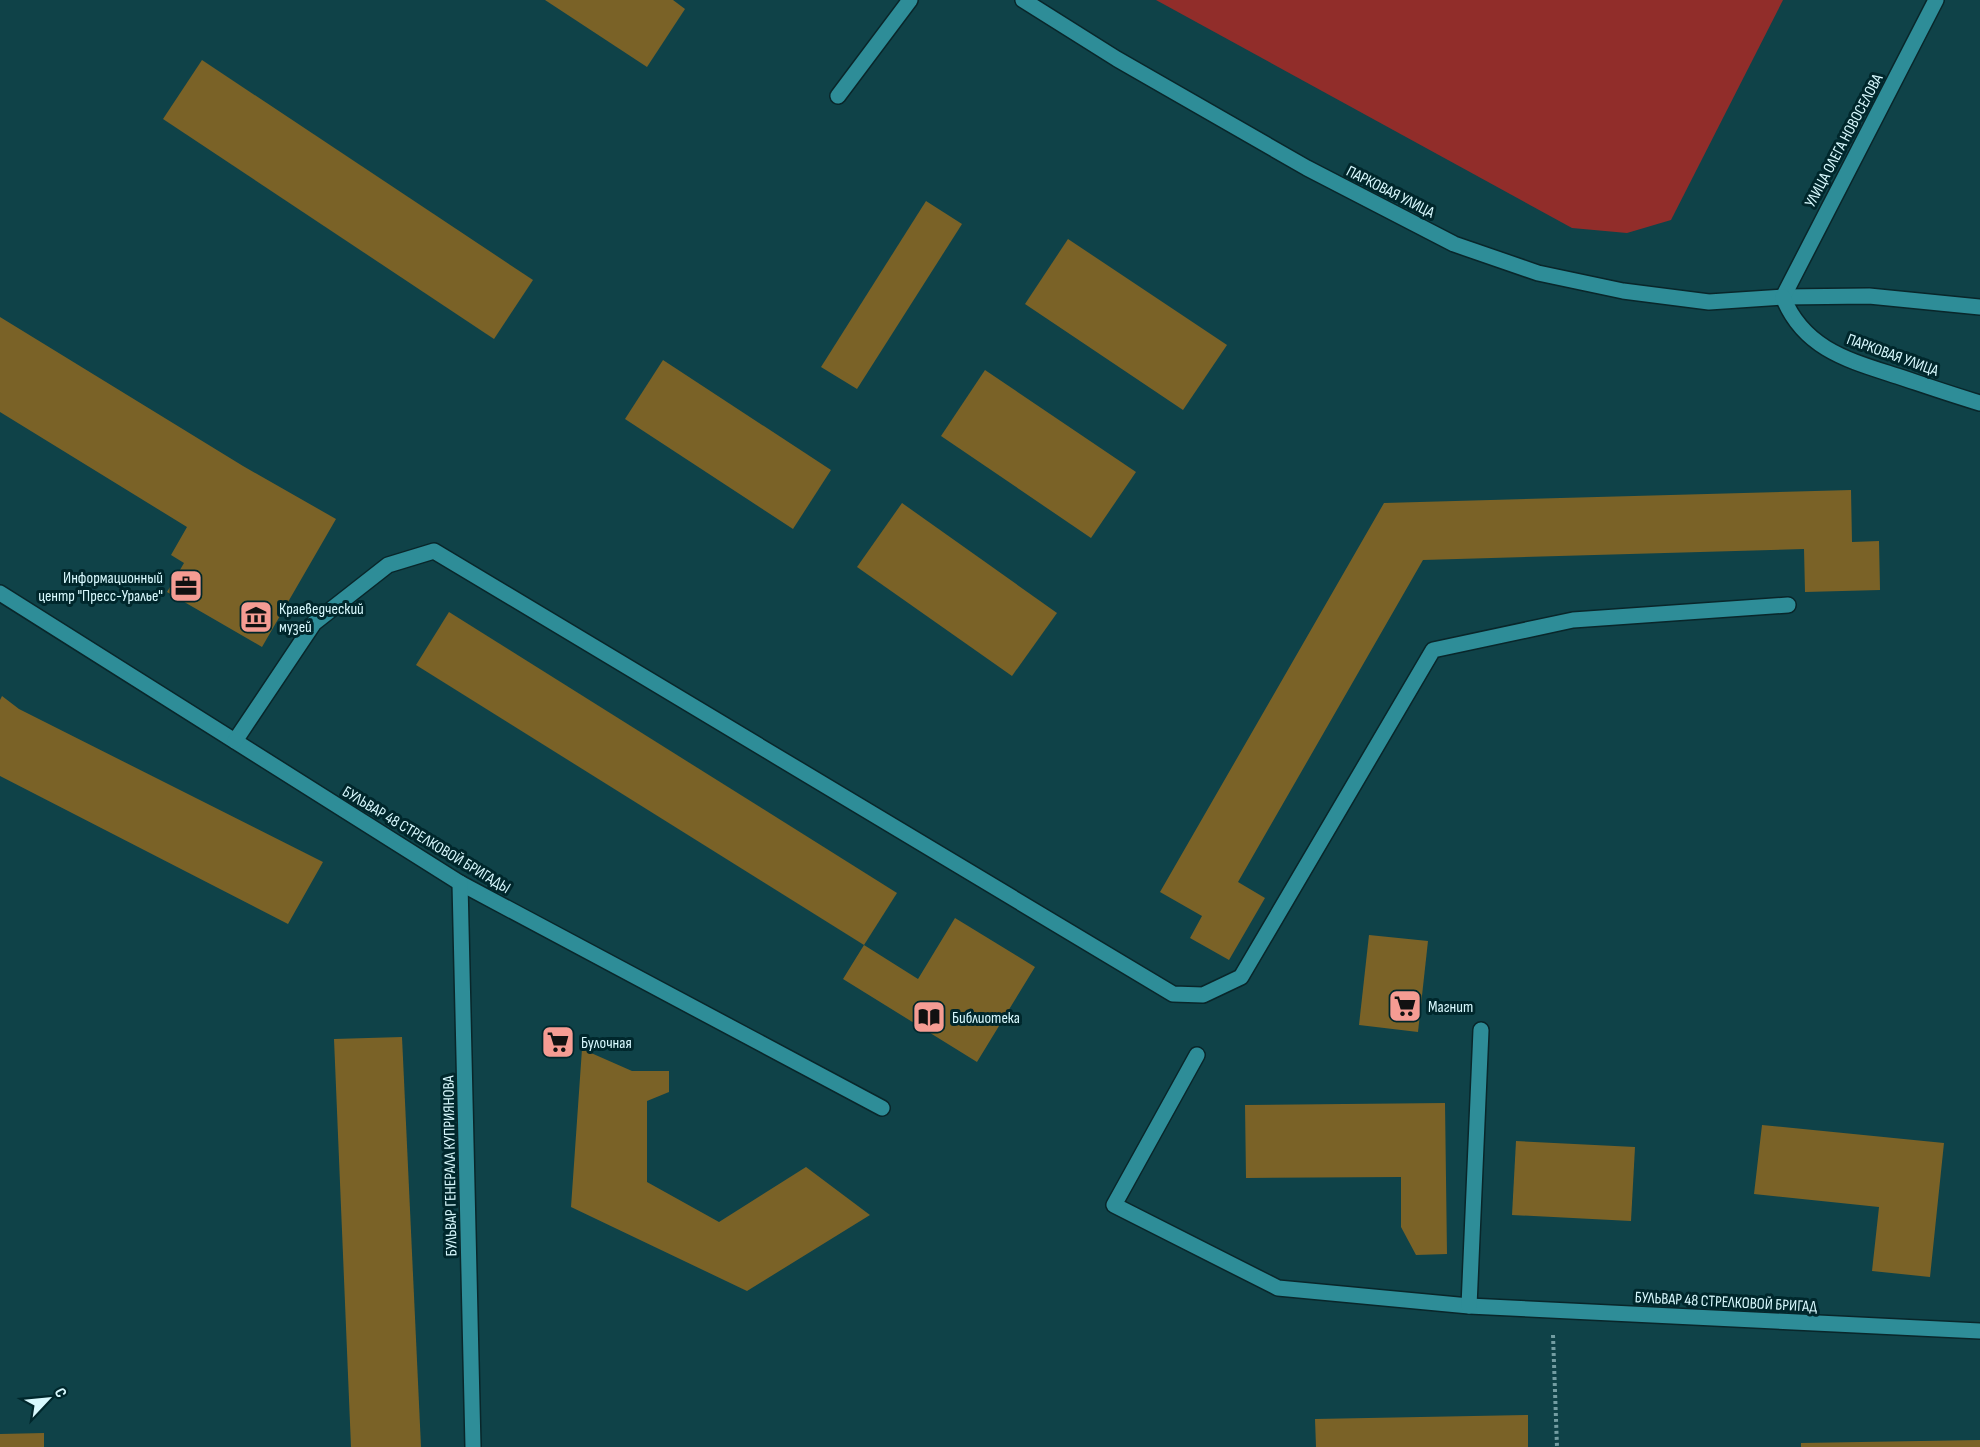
<svg xmlns="http://www.w3.org/2000/svg" width="1980" height="1447" font-family="'Sofia Sans Condensed',sans-serif">
<style>
.green{fill:#912d2a}
.building{fill:#7a6227}
.lines{fill:none;stroke-linecap:round;stroke-linejoin:round}
.minor-casing{stroke:#09262a;stroke-width:18}
.path{stroke:#739da2;stroke-width:4;stroke-dasharray:3 3;stroke-linecap:butt}
.minor{stroke:#2e8d98;stroke-width:15}
.labels{text-anchor:middle;stroke-width:6;stroke-linejoin:round;paint-order:stroke}
.street-label{font-size:16px;fill:#d8f9fe;stroke:#00272c}
.poi-label{font-size:16px;fill:#d8f9fe;stroke:#00272c;text-anchor:start}
</style>
<rect width="100%" height="100%" fill="#0f4248"/>
<!-- green -->
<polygon class="green" points="1156,0 1783,0 1671,220 1627,233 1572,228"/>
<!-- building -->
<g class="building">
<polygon points="545,0 673,0 685,9 647,67"/>
<polygon points="202,60 533,280 494,339 163,119"/>
<polygon points="926,201 962,224 857,389 821,367"/>
<polygon points="1068,239 1227,345 1183,410 1025,304"/>
<polygon points="0,317 243,466 336,519 262,647 167,592 184,563 171,555 187,527 0,412"/>
<polygon points="663,360 831,470 793,529 625,419"/>
<polygon points="985,370 1136,472 1091,538 941,436"/>
<polygon points="1851,490 1852,542 1879,541 1880,590 1805,592 1804,549 1423,560 1238,882 1265,898 1229,960 1190,938 1202,916 1160,892 1384,503"/>
<polygon points="902,503 1057,613 1012,676 857,567"/>
<polygon points="449,612 897,893 864,945 416,665"/>
<polygon points="2,696 19,709 323,862 288,924 0,776 0,700"/>
<polygon points="955,918 1035,967 977,1062 843,979 864,945 918,979"/>
<polygon points="1369,935 1428,941 1418,1032 1359,1025"/>
<polygon points="402,1037 421,1447 351,1447 334,1039"/>
<polygon points="582,1049 632,1071 669,1071 669,1092 647,1101 647,1182 719,1222 806,1167 870,1215 747,1291 571,1207"/>
<polygon points="1445,1103 1447,1254 1416,1255 1401,1227 1401,1177 1246,1178 1245,1105"/>
<polygon points="1762,1125 1944,1143 1930,1277 1872,1271 1879,1207 1754,1194"/>
<polygon points="1516,1141 1635,1147 1631,1221 1512,1215"/>
<polygon points="1528,1415 1528,1447 1316,1447 1315,1419"/>
<polygon points="44,1433 44,1447 0,1447 0,1434"/>
<polygon points="1980,1440 1980,1447 1801,1447 1801,1443"/>
</g>
<g class="lines">
<!-- minor casing -->
<g class="minor-casing">
<g id="minor">
<polyline points="1023,0 1117,59 1307,168 1454,244 1538,273 1623,291 1709,302 1783,297 1869,296 1980,307"/>
<polyline points="838,96 910,0"/>
<polyline points="1783,297 1936,0"/>
<path d="M 1783,297 C 1804,350 1851,361 1900,377 C 1927,386 1953,395 1980,403"/>
<polyline points="0,593 460,883 882,1108"/>
<polyline points="235,741 314,623 388,565 434,551 1173,994 1203,995 1241,977 1433,650 1573,620 1788,605"/>
<polyline points="460,883 473,1447"/>
<polyline points="1197,1055 1114,1205 1278,1288 1469,1306 1980,1331"/>
<polyline points="1469,1306 1481,1030"/>
</g>
</g>
<!-- path -->
<polyline class="path" points="1553,1335 1557,1447"/>
<!-- minor -->
<use href="#minor" class="minor"/>
</g>
<!-- icons -->
<defs>
<g id="office-square" transform="scale(1.725)"><rect x="-9" y="-9" width="18" height="18" rx="4" fill="#f59c93" stroke="#00272c"/><path d="M-6-3h4V-5.5h4V-3h4V5H-6ZM-1-4.5V-3h2v-1.5ZM-6 0V1H6V0Z" fill="#111"/></g>
<g id="museum-square" transform="scale(1.725)"><rect x="-9" y="-9" width="18" height="18" rx="4" fill="#f59c93" stroke="#00272c"/><path d="M0-6L6-3V-2H-6V-3ZM-5-1h2V3h-2ZM-1-1h2V3h-2ZM3-1h2V3H3ZM-6 4H6V6H-6Z" fill="#111"/></g>
<g id="supermarket-square" transform="scale(1.725)"><rect x="-9" y="-9" width="18" height="18" rx="4" fill="#f59c93" stroke="#00272c"/><path d="M-6-5.5h2.5l.6 2H6L4.5 2H-2.5L-4.4-4H-6ZM-1.5 3.2a1.3 1.3 0 1 0 .1 0ZM3 3.2a1.3 1.3 0 1 0 .1 0Z" fill="#111"/></g>
<g id="library-square" transform="scale(1.725)"><rect x="-9" y="-9" width="18" height="18" rx="4" fill="#f59c93" stroke="#00272c"/><path d="M-6-4Q-3-5.5-.7-3.5V5Q-3 3-6 4ZM6-4Q3-5.5 .7-3.5V5Q3 3 6 4Z" fill="#111"/></g>
</defs>
<g fill-rule="evenodd">
<use href="#office-square" x="186" y="586"/>
<use href="#museum-square" x="256" y="617"/>
<use href="#supermarket-square" x="1405" y="1006"/>
<use href="#library-square" x="929" y="1017"/>
<use href="#supermarket-square" x="558" y="1042"/>
</g>
<g class="labels">
<!-- street labels -->
<g class="street-label">
<text transform="translate(1843 140) rotate(-62)" y="6">УЛИЦА ОЛЕГА НОВОСЕЛОВА</text>
<text transform="translate(1391 191) rotate(27)" y="6">ПАРКОВАЯ УЛИЦА</text>
<text transform="translate(1893 354) rotate(20)" y="6">ПАРКОВАЯ УЛИЦА</text>
<text transform="translate(427 839) rotate(31)" y="6">БУЛЬВАР 48 СТРЕЛКОВОЙ БРИГАДЫ</text>
<text transform="translate(449 1166) rotate(-91)" y="6">БУЛЬВАР ГЕНЕРАЛА КУПРИЯНОВА</text>
<text transform="translate(1726 1301) rotate(3)" y="6">БУЛЬВАР 48 СТРЕЛКОВОЙ БРИГАД</text>
</g>
<!-- poi labels -->
<g class="poi-label">
<text x="163" y="583" text-anchor="end">Информационный<tspan x="163" dy="18">центр "Пресс-Уралье"</tspan></text>
<text x="279" y="614">Краеведческий<tspan x="279" dy="18">музей</tspan></text>
<text x="1428" y="1012">Магнит</text>
<text x="952" y="1023">Библиотека</text>
<text x="581" y="1048">Булочная</text>
</g>
</g>
<!-- north arrow -->
<g transform="translate(48 1399) rotate(64)" stroke="#00272c" stroke-width="4.5" paint-order="stroke">
<path d="M0-4.5L10 22L0 15L-10 22Z" fill="#d8f9fe"/>
<text y="-9" font-size="16" font-weight="bold" text-anchor="middle" fill="#d8f9fe">С</text>
</g>
</svg>
